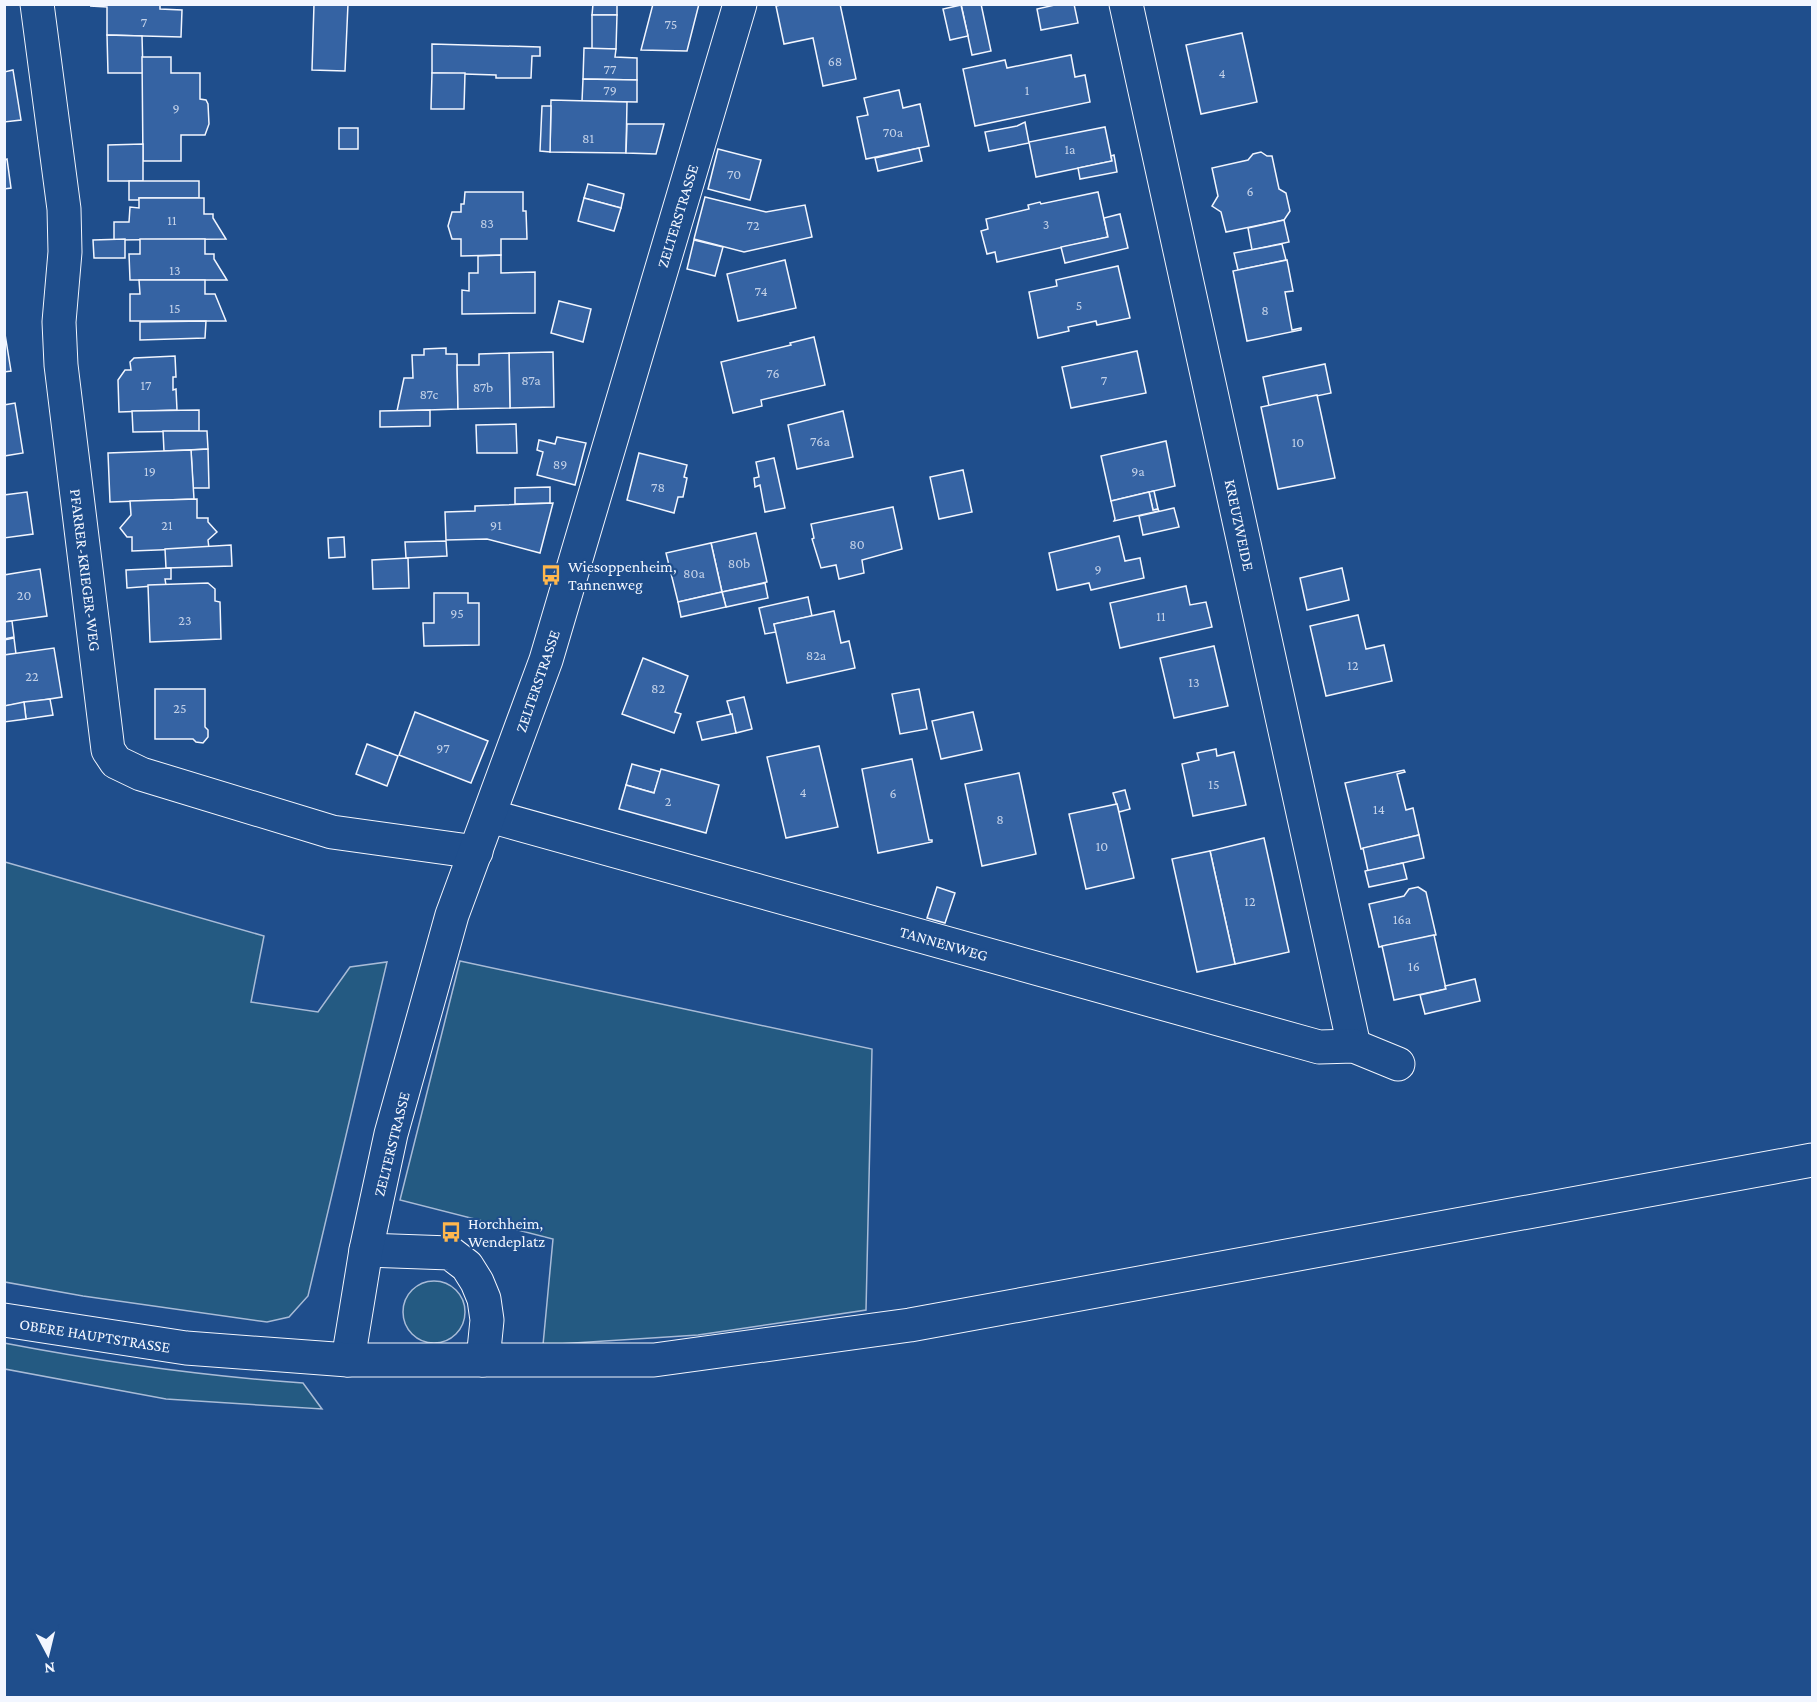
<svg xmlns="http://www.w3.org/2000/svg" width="1817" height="1702" font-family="'Crimson Pro',serif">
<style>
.green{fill:#245a82;stroke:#a8bbd7;stroke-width:1.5}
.building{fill:#3563a3;stroke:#f2f6ff;stroke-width:1.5}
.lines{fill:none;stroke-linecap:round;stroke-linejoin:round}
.minor-casing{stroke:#f2f6ff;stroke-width:35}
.major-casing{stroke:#f2f6ff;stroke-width:35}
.minor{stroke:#1f4e8c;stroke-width:33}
.major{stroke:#1f4e8c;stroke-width:33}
.labels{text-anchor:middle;stroke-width:4.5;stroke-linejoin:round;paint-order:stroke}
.number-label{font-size:14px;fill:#c3d1e8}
.street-label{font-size:16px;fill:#f2f6ff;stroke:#1f4e8c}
.poi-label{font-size:16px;fill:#f2f6ff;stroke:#1f4e8c;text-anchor:start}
</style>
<rect width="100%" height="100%" fill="#1f4e8c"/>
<!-- green -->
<g class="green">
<polygon points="5,862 264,936 251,1002 318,1012 350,967 387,962 308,1296 289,1317 267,1322 83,1296 5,1282"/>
<polygon points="460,961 872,1049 866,1310 698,1335 543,1345 553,1239 400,1200"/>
<circle cx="434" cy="1312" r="31"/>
<path d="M 4,1343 C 103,1362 203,1376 303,1383 L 322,1409 L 166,1399 L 5,1369 Z"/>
</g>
<!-- building -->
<g class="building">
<polygon points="92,4 160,4 160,9 182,10 181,37 107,35 107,7 91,6"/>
<polygon points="314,4 348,4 345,71 312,70"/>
<polygon points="593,4 617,4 617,15 592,15"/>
<polygon points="653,4 699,4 687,51 641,50"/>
<polygon points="785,4 840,4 856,79 823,86 813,38 784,44 776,6"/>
<polygon points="981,4 991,51 972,55 961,4"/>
<polygon points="1059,4 1074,4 1078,23 1041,30 1037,9"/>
<polygon points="961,5 968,36 950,40 943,9"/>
<polygon points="592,15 617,15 616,49 592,49"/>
<polygon points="1242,33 1257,102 1201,114 1186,45"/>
<polygon points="107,35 142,36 143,73 108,73"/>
<polygon points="432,44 540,47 540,56 532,56 531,78 496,78 496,75 432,73"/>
<polygon points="584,48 616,49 615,57 637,58 637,80 583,79"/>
<polygon points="1071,55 1075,77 1085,75 1090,102 975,126 963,69 1005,60 1007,68"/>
<polygon points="142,57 171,57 171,73 200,73 200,99 206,100 208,104 209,124 205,135 181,135 181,161 143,161"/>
<polygon points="13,70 21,120 4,122 4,72"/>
<polygon points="432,73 465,73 464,109 431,109"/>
<polygon points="583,79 637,80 637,102 582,101"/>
<polygon points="899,90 903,108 920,104 929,146 866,159 857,117 868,115 864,98"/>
<polygon points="551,100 627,102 626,153 550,152"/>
<polygon points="542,106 551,106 550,152 540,151"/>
<polygon points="1025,122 1029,143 989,151 985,132 1017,126"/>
<polygon points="627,124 664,124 656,154 626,153"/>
<polygon points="1105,127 1112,161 1036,177 1029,142"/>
<rect x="339" y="128" width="19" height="21"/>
<polygon points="143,144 143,181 108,181 108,145"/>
<polygon points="919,148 922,161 878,171 875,158"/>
<polygon points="718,149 761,160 750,200 708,189"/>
<polygon points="1261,152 1267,156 1272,156 1279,189 1286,193 1290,211 1284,220 1226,232 1221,212 1212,206 1218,196 1212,168 1248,160 1253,154"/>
<polygon points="1114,155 1117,172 1080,179 1078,168 1112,161 1111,156"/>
<polygon points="7,159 11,188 4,189 4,160"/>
<polygon points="129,181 199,181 199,198 139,198 139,200 129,200"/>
<polygon points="588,184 624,194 621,208 584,198"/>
<polygon points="465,192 523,192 523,211 526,211 527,239 501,239 501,255 461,256 461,239 452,239 448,226 452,212 461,212 461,204 464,204"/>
<polygon points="1098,192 1108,237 997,262 995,252 987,254 981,231 988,229 986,219 1029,209 1028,205 1040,202 1041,204"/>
<polygon points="705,197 766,212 805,205 812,237 744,252 694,239"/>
<polygon points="139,198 204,198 204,214 213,214 213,218 226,239 114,240 114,222 129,222 130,207 139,208"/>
<polygon points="584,198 621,208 614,231 578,221"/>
<polygon points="1120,214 1128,248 1065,263 1061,247 1108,237 1104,218"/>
<polygon points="1284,220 1289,242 1252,250 1248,228"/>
<polygon points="125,239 125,258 94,258 93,240"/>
<polygon points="140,239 205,239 205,254 214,254 214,259 227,280 130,280 129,254 140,254"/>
<polygon points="694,240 723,247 715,276 687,269"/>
<polygon points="1282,244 1286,260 1238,270 1234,253"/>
<polygon points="501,255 501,273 535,272 535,313 462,314 462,290 469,291 469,273 478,273 478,256"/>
<polygon points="785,260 796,308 738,321 727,274"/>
<polygon points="1287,260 1293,291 1285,292 1292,330 1301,328 1301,330 1247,341 1233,271"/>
<polygon points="1118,266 1130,318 1097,325 1096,321 1068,327 1069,331 1038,338 1029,292 1057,286 1056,280"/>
<polygon points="139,280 205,280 205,294 215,294 226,321 130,321 130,294 140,294"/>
<polygon points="559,301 591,309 583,342 551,333"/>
<polygon points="206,321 205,338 140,340 140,322"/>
<polygon points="4,328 11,371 4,372"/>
<polygon points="814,337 825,385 761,400 762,406 733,413 721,362 791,345 790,343"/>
<polygon points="446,348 446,354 457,354 458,409 397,411 404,378 413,378 412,355 424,355 424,349"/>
<polygon points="1137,351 1146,393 1071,408 1062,367"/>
<polygon points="553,352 554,407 510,408 509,353"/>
<polygon points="509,353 510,408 458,409 457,365 479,365 479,354"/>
<polygon points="175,356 176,377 173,377 173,390 176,389 177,410 119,412 118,380 125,370 131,370 130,362 134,358"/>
<polygon points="1325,364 1331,393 1269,406 1263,377"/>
<polygon points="1317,395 1335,478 1278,489 1261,407"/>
<polygon points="15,403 23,453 4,456 4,405"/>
<polygon points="199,410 199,431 133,432 132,411"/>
<polygon points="430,410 430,426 380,427 380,411"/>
<polygon points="843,411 853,457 797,469 788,425"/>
<polygon points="516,424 517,453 477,453 476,425"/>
<polygon points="163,431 207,431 208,449 164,451"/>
<polygon points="557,437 586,443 575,485 537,475 543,452 537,450 539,440 555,444"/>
<polygon points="1166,441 1175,486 1111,501 1101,456"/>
<polygon points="208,449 209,488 193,488 191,450"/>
<polygon points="191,450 194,499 110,502 108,453"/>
<polygon points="639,453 687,465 684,477 687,478 683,497 678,497 674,513 627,500"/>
<polygon points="774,458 785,508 765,512 760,485 755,487 754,478 759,477 756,462"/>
<polygon points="963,470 972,512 939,519 930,477"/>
<polygon points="550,487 550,503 515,504 515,488"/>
<polygon points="1154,491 1158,509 1153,510 1149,492"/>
<polygon points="27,492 33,534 4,538 4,495"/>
<polygon points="1149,492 1153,510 1158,509 1159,511 1114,521 1115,519 1111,501"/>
<polygon points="197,499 197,518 208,518 208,522 217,532 208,540 209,548 132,551 132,537 127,537 120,528 131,515 130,501"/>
<polygon points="553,503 540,553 487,539 446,540 445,512 475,511 475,506"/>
<polygon points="893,507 902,549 862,560 864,573 839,579 836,565 821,568 812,539 814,538 811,524"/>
<polygon points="1174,508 1179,527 1143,535 1139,516"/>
<polygon points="756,533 767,582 722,592 711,543"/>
<polygon points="1119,536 1125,561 1140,558 1144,578 1091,590 1089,583 1057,590 1049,553"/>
<polygon points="344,537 345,557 329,558 328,538"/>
<polygon points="446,541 447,556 406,558 405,542"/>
<polygon points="711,543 722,592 678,602 666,553"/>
<polygon points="231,545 232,566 166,568 165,549"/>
<polygon points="408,558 409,588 373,589 372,560"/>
<polygon points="171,568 171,579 165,579 166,585 127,588 126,570"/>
<polygon points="1342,568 1349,600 1307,610 1300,578"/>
<polygon points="40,569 47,616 4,622 4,575"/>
<polygon points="208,583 215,589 215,601 220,602 221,639 150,642 148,585"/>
<polygon points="765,583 768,598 726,607 722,592"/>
<polygon points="1186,586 1190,605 1206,602 1212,627 1120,648 1110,603"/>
<polygon points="722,592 726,607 681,617 678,602"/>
<polygon points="434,593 468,593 468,603 479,603 479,645 424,646 423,623 434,623"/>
<polygon points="808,597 812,616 774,624 776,632 765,634 759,608"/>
<polygon points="834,611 841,643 849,641 855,668 787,683 774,624"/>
<polygon points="1358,615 1366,649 1384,645 1392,681 1326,696 1310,626"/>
<polygon points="12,621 14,637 4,639 4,622"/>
<polygon points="14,638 16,654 4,655 4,640"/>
<polygon points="1214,646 1228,706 1174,718 1160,658"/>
<polygon points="54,648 62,697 4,706 4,655"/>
<polygon points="643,658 688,676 675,712 681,714 674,733 622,714"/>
<polygon points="155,689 205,689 205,727 208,730 208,737 203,743 196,742 193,739 155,739"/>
<polygon points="919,689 927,729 900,734 892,694"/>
<polygon points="744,697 752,729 736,733 727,701"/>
<polygon points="50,699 53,715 26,719 24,702"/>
<polygon points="24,702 26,719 4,722 4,706"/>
<polygon points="415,712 488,741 471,783 399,755"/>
<polygon points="973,712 982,750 941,759 932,721"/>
<polygon points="732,714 736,733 702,740 697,722"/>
<polygon points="367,744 398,756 387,786 356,774"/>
<polygon points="819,746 838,827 786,838 767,757"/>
<polygon points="1216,749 1217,756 1234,752 1246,805 1193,816 1182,764 1199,760 1197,753"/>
<polygon points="912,759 929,840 932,840 932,842 878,853 862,769"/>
<polygon points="632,764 661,772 654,793 626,785"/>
<polygon points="661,769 719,785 706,833 619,809 626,785 654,793"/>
<polygon points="1404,770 1405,772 1397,774 1406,810 1413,808 1419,835 1361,849 1345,783"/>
<polygon points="1019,773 1036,854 982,866 965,784"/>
<polygon points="1125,790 1130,809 1119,812 1113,793"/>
<polygon points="1117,804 1134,878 1086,889 1069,814"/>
<polygon points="1419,835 1424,858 1368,871 1363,848"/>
<polygon points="1264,838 1289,952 1235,964 1210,851"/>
<polygon points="1210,851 1235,964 1197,972 1172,859"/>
<polygon points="1403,863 1407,879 1369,887 1365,871"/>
<polygon points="937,887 955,893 945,923 927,918"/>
<polygon points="1418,887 1426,892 1436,935 1379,947 1369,904 1404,896 1409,889"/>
<polygon points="1434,935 1446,989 1394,1000 1382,946"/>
<polygon points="1475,979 1480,1001 1425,1014 1420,995 1446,989 1445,986"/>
</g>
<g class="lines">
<!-- minor casing -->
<g class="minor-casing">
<g id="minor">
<polyline points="37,4 64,209 65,252 59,322 61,365 108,750 116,762 141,774 332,832 476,852"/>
<polyline points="1126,4 1354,1046"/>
<polyline points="490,816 1319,1047 1354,1046 1398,1064"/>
<polyline points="366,1250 450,1253 467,1266 477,1282 484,1299 487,1320 483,1360"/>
<polyline points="348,1360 366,1250 391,1134 452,915 546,660 740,4"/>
</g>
</g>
<!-- major casing -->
<g class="major-casing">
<polyline id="major" points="4,1320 186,1348 348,1360 654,1360 910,1325 1812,1160"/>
</g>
<!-- minor -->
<use href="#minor" class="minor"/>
<!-- major -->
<use href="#major" class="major"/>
</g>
<!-- icons -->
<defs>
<g id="bus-bare" transform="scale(1.62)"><path d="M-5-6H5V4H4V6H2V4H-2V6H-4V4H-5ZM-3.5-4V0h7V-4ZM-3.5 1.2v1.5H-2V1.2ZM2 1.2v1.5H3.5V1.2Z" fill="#ffb74d" stroke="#1f4e8c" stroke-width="2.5" paint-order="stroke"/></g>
</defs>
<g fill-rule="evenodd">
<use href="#bus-bare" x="551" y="575"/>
<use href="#bus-bare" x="451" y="1232"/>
</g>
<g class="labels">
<!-- number labels -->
<g class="number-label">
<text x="144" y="27">7</text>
<text x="671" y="29">75</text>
<text x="835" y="66">68</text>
<text x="610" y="74">77</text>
<text x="1222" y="78">4</text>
<text x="610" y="95">79</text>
<text x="1027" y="95">1</text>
<text x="176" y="113">9</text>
<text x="893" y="137">70a</text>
<text x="588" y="143">81</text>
<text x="1070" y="154">1a</text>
<text x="734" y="179">70</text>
<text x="1250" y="196">6</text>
<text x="172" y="225">11</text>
<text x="487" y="228">83</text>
<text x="1046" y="229">3</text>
<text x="753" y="230">72</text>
<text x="175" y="275">13</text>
<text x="761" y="296">74</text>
<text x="1079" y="310">5</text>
<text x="175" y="313">15</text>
<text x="1265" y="315">8</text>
<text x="773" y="378">76</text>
<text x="531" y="385">87a</text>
<text x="1104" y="385">7</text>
<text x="146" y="390">17</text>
<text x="483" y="392">87b</text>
<text x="429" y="399">87c</text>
<text x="820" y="446">76a</text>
<text x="1298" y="447">10</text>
<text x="560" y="469">89</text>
<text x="150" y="476">19</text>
<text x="1138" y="476">9a</text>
<text x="658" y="492">78</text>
<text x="167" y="530">21</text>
<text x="496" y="530">91</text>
<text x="857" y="549">80</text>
<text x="739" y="568">80b</text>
<text x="1098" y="574">9</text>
<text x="694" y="578">80a</text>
<text x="24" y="600">20</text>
<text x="457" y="618">95</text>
<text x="1161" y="621">11</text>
<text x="185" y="625">23</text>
<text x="816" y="660">82a</text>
<text x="1353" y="670">12</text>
<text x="32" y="681">22</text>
<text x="1194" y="687">13</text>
<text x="658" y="693">82</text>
<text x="180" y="713">25</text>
<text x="443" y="753">97</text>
<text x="1214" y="789">15</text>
<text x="803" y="797">4</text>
<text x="893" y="798">6</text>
<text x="668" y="806">2</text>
<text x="1379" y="814">14</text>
<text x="1000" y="824">8</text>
<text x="1102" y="851">10</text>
<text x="1250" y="906">12</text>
<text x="1402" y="924">16a</text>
<text x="1414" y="971">16</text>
</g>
<!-- street labels -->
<g class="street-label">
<text transform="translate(677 216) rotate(-73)" y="6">ZELTERSTRASSE</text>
<text transform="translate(1240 525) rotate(78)" y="6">KREUZWEIDE</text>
<text transform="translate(86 570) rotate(83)" y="6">PFARRER-KRIEGER-WEG</text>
<text transform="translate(537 681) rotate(-71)" y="6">ZELTERSTRASSE</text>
<text transform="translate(944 943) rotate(16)" y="6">TANNENWEG</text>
<text transform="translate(391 1144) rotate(-76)" y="6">ZELTERSTRASSE</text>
<text transform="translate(95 1335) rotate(9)" y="6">OBERE HAUPTSTRASSE</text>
</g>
<!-- poi labels -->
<g class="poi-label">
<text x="568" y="572">Wiesoppenheim,<tspan x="568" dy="18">Tannenweg</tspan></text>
<text x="468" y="1229">Horchheim,<tspan x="468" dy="18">Wendeplatz</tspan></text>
</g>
</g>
<!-- border -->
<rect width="1817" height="1702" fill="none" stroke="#f2f6ff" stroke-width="12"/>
<!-- north arrow -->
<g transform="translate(48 1654) rotate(173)" stroke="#1f4e8c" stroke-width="4.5" paint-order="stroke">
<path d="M0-4.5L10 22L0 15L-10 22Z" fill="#f2f6ff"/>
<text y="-9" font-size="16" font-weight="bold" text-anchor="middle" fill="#f2f6ff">N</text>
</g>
</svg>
